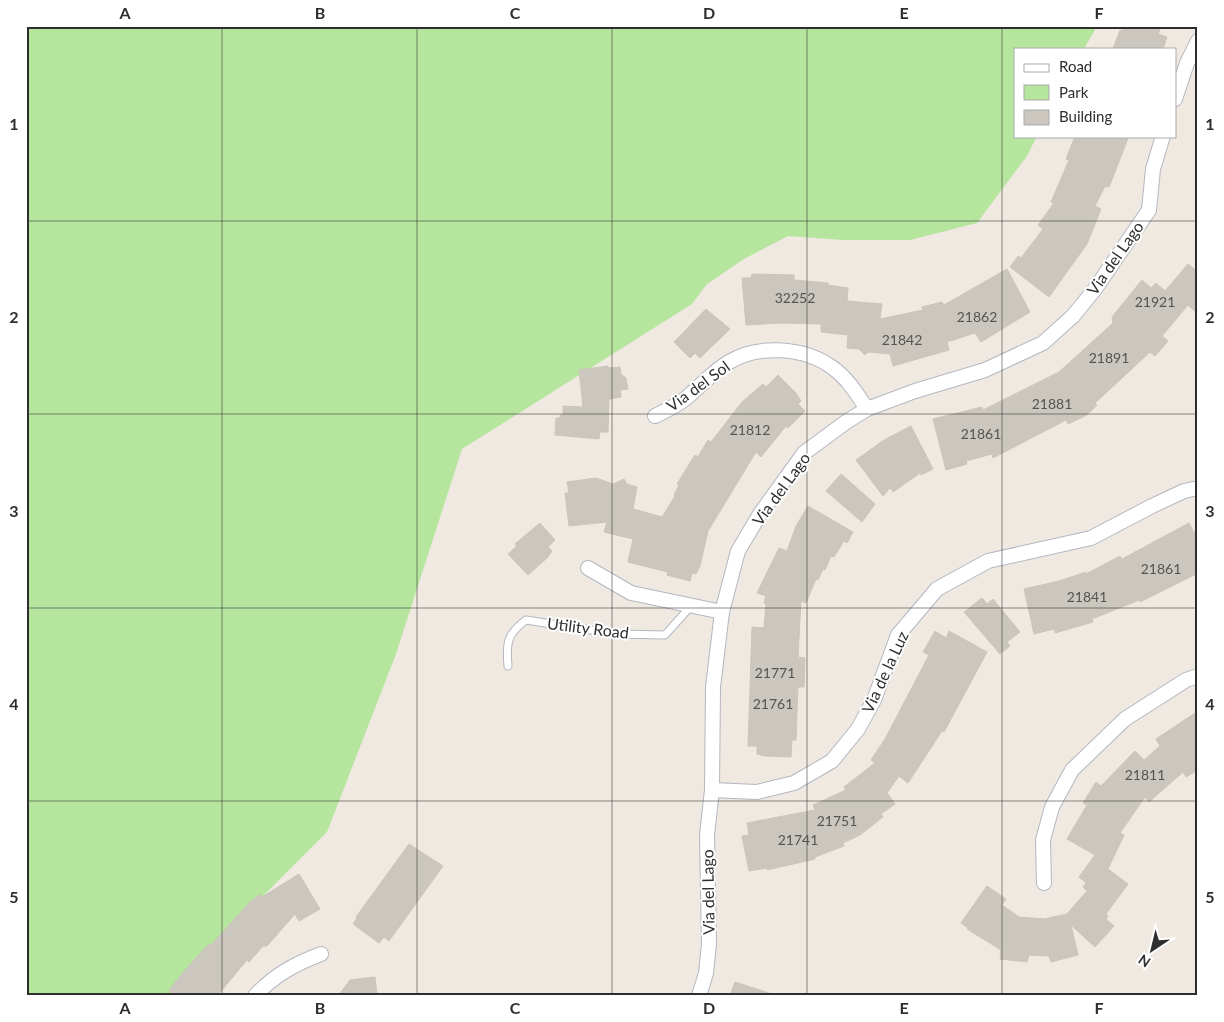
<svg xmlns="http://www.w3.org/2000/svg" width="1224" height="1022" font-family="Lato,sans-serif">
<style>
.green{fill:#b6e59e}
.building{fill:#cbc7bf;stroke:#cbc5ba}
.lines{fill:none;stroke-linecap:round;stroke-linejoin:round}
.lane-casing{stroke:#b4b7c1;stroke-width:9}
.street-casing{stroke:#b4b7c1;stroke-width:16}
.lane{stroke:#fff;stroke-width:7}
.street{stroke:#fff;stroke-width:14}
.grid{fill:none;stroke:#2e2e2e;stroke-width:1;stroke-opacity:0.55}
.labels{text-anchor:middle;stroke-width:4;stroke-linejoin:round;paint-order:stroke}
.number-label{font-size:14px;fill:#555452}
.street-label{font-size:16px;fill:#2e2e2e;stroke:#fff}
.neatline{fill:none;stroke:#2e2e2e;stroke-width:2}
.grid-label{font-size:16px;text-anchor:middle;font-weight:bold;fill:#2e2e2e}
</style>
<rect width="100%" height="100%" fill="#efe9e1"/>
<!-- green -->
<polygon class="green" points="26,26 1097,26 1084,49 1015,49 1015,136 1037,136 1027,156 977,223 910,240 843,240 788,236 744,259 707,284 692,304 462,449 396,654 327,832 255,904 173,996 26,996"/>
<!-- building -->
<g class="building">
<polygon points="1124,26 1161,26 1158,34 1167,37 1163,49 1113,49 1120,30 1122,31"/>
<polygon points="1075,136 1129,136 1109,187 1105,186 1095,206 1101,209 1087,244 1049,297 1010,267 1018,256 1021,258 1043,229 1038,225 1054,203 1051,202 1069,160 1066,159"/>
<polygon points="1188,264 1198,272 1198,314 1188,305 1162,336 1168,341 1155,356 1150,352 1095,403 1097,405 1087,415 1068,424 1066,420 993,458 992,454 966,461 967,464 946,470 933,419 982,407 983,410 1059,372 1113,323 1112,317 1142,280 1151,288 1156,283 1165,291"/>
<polygon points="1007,269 1030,312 981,342 975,333 947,342 949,350 893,366 890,354 868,352 865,355 859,349 847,348 848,335 821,332 821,324 781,323 746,325 742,278 751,278 752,274 794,275 794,280 828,283 828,285 848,288 847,301 882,304 880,319 923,310 922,307 942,302 944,305"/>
<polygon points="706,309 730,329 700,358 695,353 690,358 674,342"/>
<polygon points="608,366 608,368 620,367 621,374 626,378 628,389 620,390 621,397 609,399 608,432 600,432 599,439 555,435 556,418 560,418 560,415 563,415 563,406 583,407 579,370"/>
<polygon points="778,375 796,393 801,401 798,404 805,411 788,428 786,426 761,457 756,452 708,531 700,566 696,574 692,573 690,581 667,575 668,572 628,562 633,539 604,532 607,522 569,526 565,493 569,493 567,482 596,478 613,484 624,479 627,484 637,487 633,509 662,517 675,496 674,495 679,485 677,484 695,455 698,457 708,440 711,442 742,402 763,384 766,387"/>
<polygon points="911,426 933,469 921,475 920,473 893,492 890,488 883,496 856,460 884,440"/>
<polygon points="841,474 875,504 862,522 826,491"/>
<polygon points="808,506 853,532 847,543 844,541 834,557 831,556 825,570 823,569 818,580 816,579 806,603 801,601 798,657 805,658 804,687 798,687 796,740 792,740 791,757 764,756 757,754 757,746 748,746 752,627 764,628 766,604 764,603 766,596 757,593 779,548 787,551 796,526"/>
<polygon points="540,523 555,540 548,547 552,551 547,558 528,575 508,554 517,546 515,544"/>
<polygon points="1189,523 1194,532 1198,530 1198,573 1140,602 1139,600 1092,619 1093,622 1055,633 1054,629 1034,634 1024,589 1059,581 1086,572 1086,574 1120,556 1122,559"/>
<polygon points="982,598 987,604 993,599 1020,632 1007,642 1010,646 1000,654 964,612"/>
<polygon points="935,631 946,638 949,631 987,652 944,732 942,731 908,783 899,776 887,793 895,804 881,814 883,817 860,835 843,843 844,846 815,857 815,859 767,870 767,868 749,871 742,836 749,835 747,823 815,810 813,805 846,790 844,787 875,763 871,760 885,739 929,655 923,652"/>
<polygon points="1198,711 1198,770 1186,777 1183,772 1149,802 1145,797 1120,833 1124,835 1108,869 1128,884 1106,914 1108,916 1106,919 1114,926 1095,947 1071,925 1078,955 1051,962 1049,956 1029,955 1027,962 1000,959 1001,950 967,929 968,928 961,923 987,886 1006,899 1002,905 1019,917 1044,919 1067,914 1087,891 1083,887 1086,883 1079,877 1095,855 1067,839 1087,805 1083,803 1096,782 1101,786 1135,751 1144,760 1160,746 1156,739"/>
<polygon points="409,844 443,866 389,941 384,937 379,943 353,924 357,918 356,917"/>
<polygon points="299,874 320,909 299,921 295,914 267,946 263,946 249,962 247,960 217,996 175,996 169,990 186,969 209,944 211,945 253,899 254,900 259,894 262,897"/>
<polygon points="375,977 377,994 338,996 350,980"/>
<polygon points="735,982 769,993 768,996 730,996"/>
</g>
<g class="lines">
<!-- lane casing -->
<g class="lane-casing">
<path id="lane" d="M 508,666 C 506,643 507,634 526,620 L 617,634 L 665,635 L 691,606"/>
</g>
<!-- street casing -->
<g class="street-casing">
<g id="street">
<polyline points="1175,99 1187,63 1198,41"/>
<path d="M 655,416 C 665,411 676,406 685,399 C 700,387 712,372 729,362 C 759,344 805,347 833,368 C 848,379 857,394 867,409"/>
<polyline points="588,568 631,593 722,612"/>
<polyline points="712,790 757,792 794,783 832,761 858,729 874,700 898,635 937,589 988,561 1091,538 1152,506 1184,491 1198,488"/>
<polyline points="1044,883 1043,840 1052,807 1072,770 1125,719 1186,680 1198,676"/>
<path d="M 255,996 C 274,975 295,964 321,954"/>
<polyline points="699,996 706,973 709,944 707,835 712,790 713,687 722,612 738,551 760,514 804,453 846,422 867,409 915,391 985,370 1043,343 1073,316 1095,289 1149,210 1153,169 1163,136"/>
</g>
</g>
<!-- lane -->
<use href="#lane" class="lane"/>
<!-- street -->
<use href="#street" class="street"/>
</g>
<!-- grid -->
<path class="grid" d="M 222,26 L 222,996M 417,26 L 417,996M 612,26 L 612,996M 807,26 L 807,996M 1002,26 L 1002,996M 26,221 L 1198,221M 26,414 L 1198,414M 26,608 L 1198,608M 26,801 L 1198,801"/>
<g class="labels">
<!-- number labels -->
<g class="number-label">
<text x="795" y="303">32252</text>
<text x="1155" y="307">21921</text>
<text x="977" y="322">21862</text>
<text x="902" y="345">21842</text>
<text x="1109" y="363">21891</text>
<text x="1052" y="409">21881</text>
<text x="750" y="435">21812</text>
<text x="981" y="439">21861</text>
<text x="1161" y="574">21861</text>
<text x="1087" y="602">21841</text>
<text x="775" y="678">21771</text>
<text x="773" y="709">21761</text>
<text x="1145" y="780">21811</text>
<text x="837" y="826">21751</text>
<text x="798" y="845">21741</text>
</g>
<!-- street labels -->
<g class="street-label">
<text transform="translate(1115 258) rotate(-55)" y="6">Via del Lago</text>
<text transform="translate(698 386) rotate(-36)" y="6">Via del Sol</text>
<text transform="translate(781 489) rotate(-54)" y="6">Via del Lago</text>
<text transform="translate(588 628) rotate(7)" y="6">Utility Road</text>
<text transform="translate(885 672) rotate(-65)" y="6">Via de la Luz</text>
<text transform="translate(708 892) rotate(-91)" y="6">Via del Lago</text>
</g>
</g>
<!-- border -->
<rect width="1224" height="1022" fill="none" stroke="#ffffff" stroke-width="55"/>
<!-- legend -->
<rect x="1014" y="48" width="162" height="90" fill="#ffffff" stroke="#ababab"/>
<rect x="1024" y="64" width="25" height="8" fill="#ffffff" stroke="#ababab"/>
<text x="1059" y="72" font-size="15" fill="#2e2e2e">Road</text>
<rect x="1024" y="85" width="25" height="15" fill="#b6e59e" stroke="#ababab"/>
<text x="1059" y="98" font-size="15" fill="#2e2e2e">Park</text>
<rect x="1024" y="110" width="25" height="15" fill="#cbc7bf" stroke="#ababab"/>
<text x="1059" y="122" font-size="15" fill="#2e2e2e">Building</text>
<!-- north arrow -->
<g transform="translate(1152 950) rotate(215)" stroke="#ffffff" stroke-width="4" paint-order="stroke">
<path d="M0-4L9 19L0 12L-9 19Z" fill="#2e2e2e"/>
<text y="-8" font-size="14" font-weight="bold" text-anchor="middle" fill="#2e2e2e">N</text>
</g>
<rect x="28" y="28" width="1168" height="966" class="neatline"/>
<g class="grid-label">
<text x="125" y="19">A</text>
<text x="320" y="19">B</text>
<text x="515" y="19">C</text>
<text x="709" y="19">D</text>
<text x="904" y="19">E</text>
<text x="1099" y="19">F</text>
<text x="14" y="130">1</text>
<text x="1210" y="130">1</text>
<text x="14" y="323">2</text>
<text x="1210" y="323">2</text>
<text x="14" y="517">3</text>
<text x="1210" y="517">3</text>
<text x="14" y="710">4</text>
<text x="1210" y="710">4</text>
<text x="14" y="903">5</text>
<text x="1210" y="903">5</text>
<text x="125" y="1014">A</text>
<text x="320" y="1014">B</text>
<text x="515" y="1014">C</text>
<text x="709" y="1014">D</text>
<text x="904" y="1014">E</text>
<text x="1099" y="1014">F</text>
</g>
</svg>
